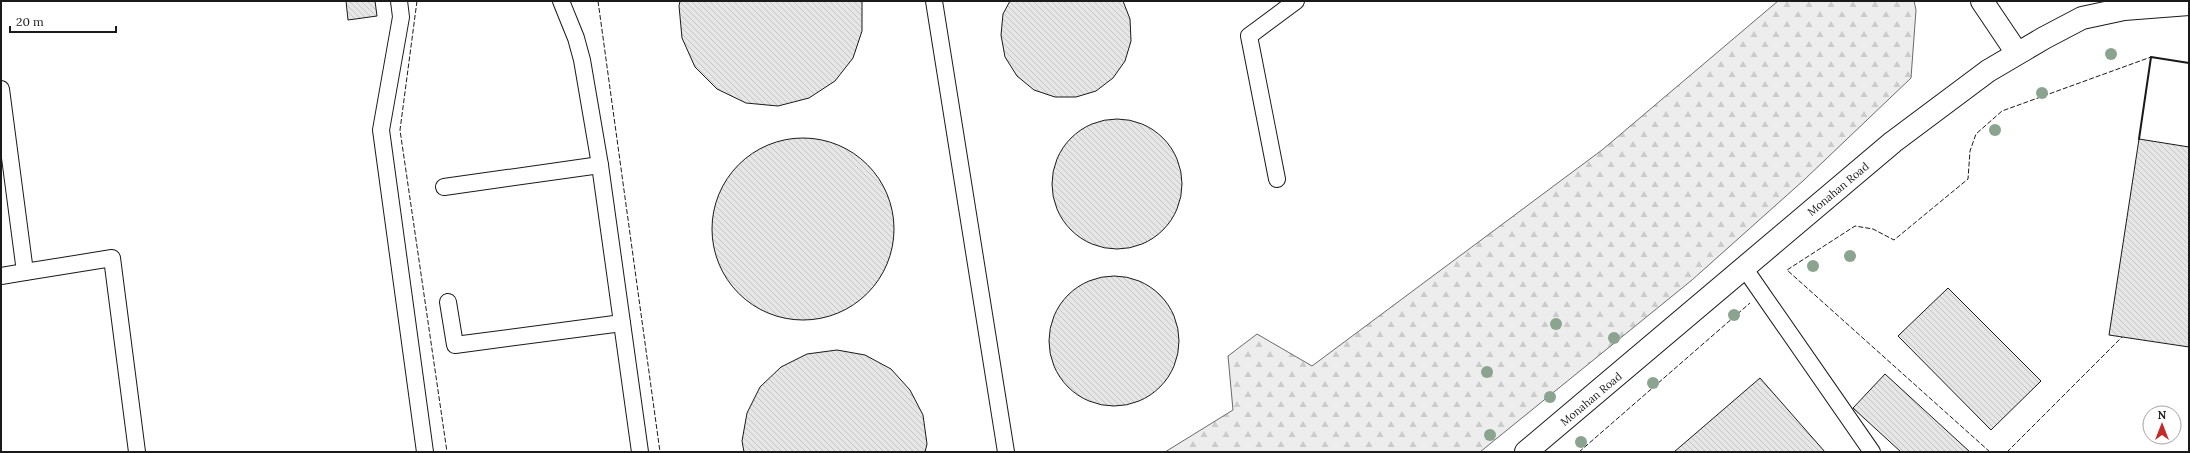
<svg xmlns="http://www.w3.org/2000/svg" width="2190" height="453" font-family="Lora,serif">
<style>
.forest{fill:url(#forest-firs);stroke:#6a6a6a}
.building{fill:url(#building-back-hatch);stroke:#1a1a1a}
.lines{fill:none;stroke-linecap:round;stroke-linejoin:round}
.lane-casing{stroke:#1a1a1a;stroke-width:18}
.secondary-casing{stroke:#1a1a1a;stroke-width:24}
.lane{stroke:#fff;stroke-width:16}
.secondary{stroke:#fff;stroke-width:22}
.fence{stroke:#1a1a1a;stroke-width:1;stroke-dasharray:5 2;stroke-linecap:butt}
.wall{stroke:#1a1a1a;stroke-width:2}
.tree{fill:#8aa48f}
.labels{text-anchor:middle;stroke-width:3;stroke-linejoin:round;paint-order:stroke}
.street-label{font-size:11px;fill:#1a1a1a;stroke:#fff}
</style>
<defs>
<pattern id="forest-firs" width="22" height="20" patternUnits="userSpaceOnUse"><rect width="22" height="20" fill="#ededed"/><path d="M5 1l3.5 6h-7zM16 11l3.5 6h-7z" fill="#cbcbcb"/></pattern>
<pattern id="building-back-hatch" width="6" height="6" patternUnits="userSpaceOnUse"><rect width="6" height="6" fill="#e6e6e6"/><path d="M-1 5l2 2M0 0l6 6M5-1l2 2" fill="none" stroke="#c5c5c5"/></pattern>
</defs>
<rect width="100%" height="100%" fill="#fff"/>
<!-- forest -->
<polygon class="forest" points="1778,1 1914,1 1916,10 1911,78 1804,180 1692,280 1480,452 1165,452 1233,410 1228,356 1257,334 1312,366 1602,150"/>
<!-- building -->
<g class="building">
<polygon points="346,1 375,1 377,16 348,20"/>
<polygon points="680,1 862,1 862,31 853,58 835,81 809,98 778,106 746,103 717,89 695,67 682,38 679,6"/>
<polygon points="1010,1 1123,1 1130,19 1131,41 1125,61 1113,78 1096,91 1076,97 1055,97 1034,90 1017,76 1005,57 1001,35 1003,14"/>
<circle cx="1117" cy="184" r="65"/>
<circle cx="803" cy="229" r="91"/>
<polygon points="2139,139 2189,147 2189,347 2109,335"/>
<circle cx="1114" cy="341" r="65"/>
<polygon points="1948,288 2041,381 1991,430 1898,336"/>
<polygon points="837,350 865,355 891,369 910,390 923,415 927,444 925,452 744,452 742,441 747,413 760,387 781,367 807,354"/>
<polygon points="1885,374 1970,452 1901,452 1853,408"/>
<polygon points="1760,378 1825,452 1674,452"/>
</g>
<g class="lines">
<!-- lane casing -->
<g class="lane-casing">
<g id="lane">
<polyline points="399,1 401,17 381,130 425,452"/>
<polyline points="561,1 576,38 582,60 600,165 640,452"/>
<polyline points="934,1 1006,452"/>
<polyline points="1,89 25,272 1,276"/>
<polyline points="1277,179 1249,36 1296,1"/>
<polyline points="444,187 600,165"/>
<polyline points="1745,269 1872,452"/>
<polyline points="25,272 112,258 137,452"/>
<polyline points="448,302 455,345 622,323"/>
</g>
</g>
<!-- secondary casing -->
<g class="secondary-casing">
<g id="secondary">
<polyline points="1982,1 2017,53"/>
<polyline points="1526,452 1893,142 1988,71 2044,38 2082,18 2124,9 2189,4"/>
</g>
</g>
<!-- lane -->
<use href="#lane" class="lane"/>
<!-- secondary -->
<use href="#secondary" class="secondary"/>
<!-- fence -->
<g class="fence">
<polyline points="417,1 400,130 447,452"/>
<polyline points="598,1 660,452"/>
<polyline points="1579,452 1750,303"/>
<polyline points="1990,452 1787,270 1855,226 1873,229 1894,240 1968,179 1970,151 1976,134 2002,111 2151,57"/>
<polyline points="2007,452 2122,337"/>
</g>
<!-- wall -->
<polyline class="wall" points="2139,139 2151,57 2189,63"/>
</g>
<!-- trees -->
<g class="tree">
<circle cx="2111" cy="54" r="6"/>
<circle cx="2042" cy="93" r="6"/>
<circle cx="1995" cy="130" r="6"/>
<circle cx="1850" cy="256" r="6"/>
<circle cx="1813" cy="266" r="6"/>
<circle cx="1734" cy="315" r="6"/>
<circle cx="1556" cy="324" r="6"/>
<circle cx="1614" cy="338" r="6"/>
<circle cx="1487" cy="372" r="6"/>
<circle cx="1653" cy="383" r="6"/>
<circle cx="1550" cy="397" r="6"/>
<circle cx="1490" cy="435" r="6"/>
<circle cx="1581" cy="442" r="6"/>
</g>
<g class="labels">
<!-- street labels -->
<g class="street-label">
<text transform="translate(1838 189) rotate(-40)" y="4">Monahan Road</text>
<text transform="translate(1591 399) rotate(-40)" y="4">Monahan Road</text>
</g>
</g>
<!-- border -->
<rect width="2190" height="453" fill="none" stroke="#1a1a1a" stroke-width="4"/>
<!-- north arrow -->
<g transform="translate(2162 425)"><circle r="19" fill="#ffffff" stroke="#a3a3a3"/>
<path d="M0-3L7 15L0 10L-7 15Z" fill="#c62828"/>
<text y="-6" font-size="11" font-weight="bold" text-anchor="middle" fill="#1a1a1a">N</text>
</g>
<!-- scale -->
<path d="M10 26v6h106v-6" fill="none" stroke="#1a1a1a" stroke-width="2"/>
<text x="16" y="26" font-size="12" fill="#1a1a1a" stroke="#ffffff" stroke-width="3" paint-order="stroke">20 m</text>
</svg>
